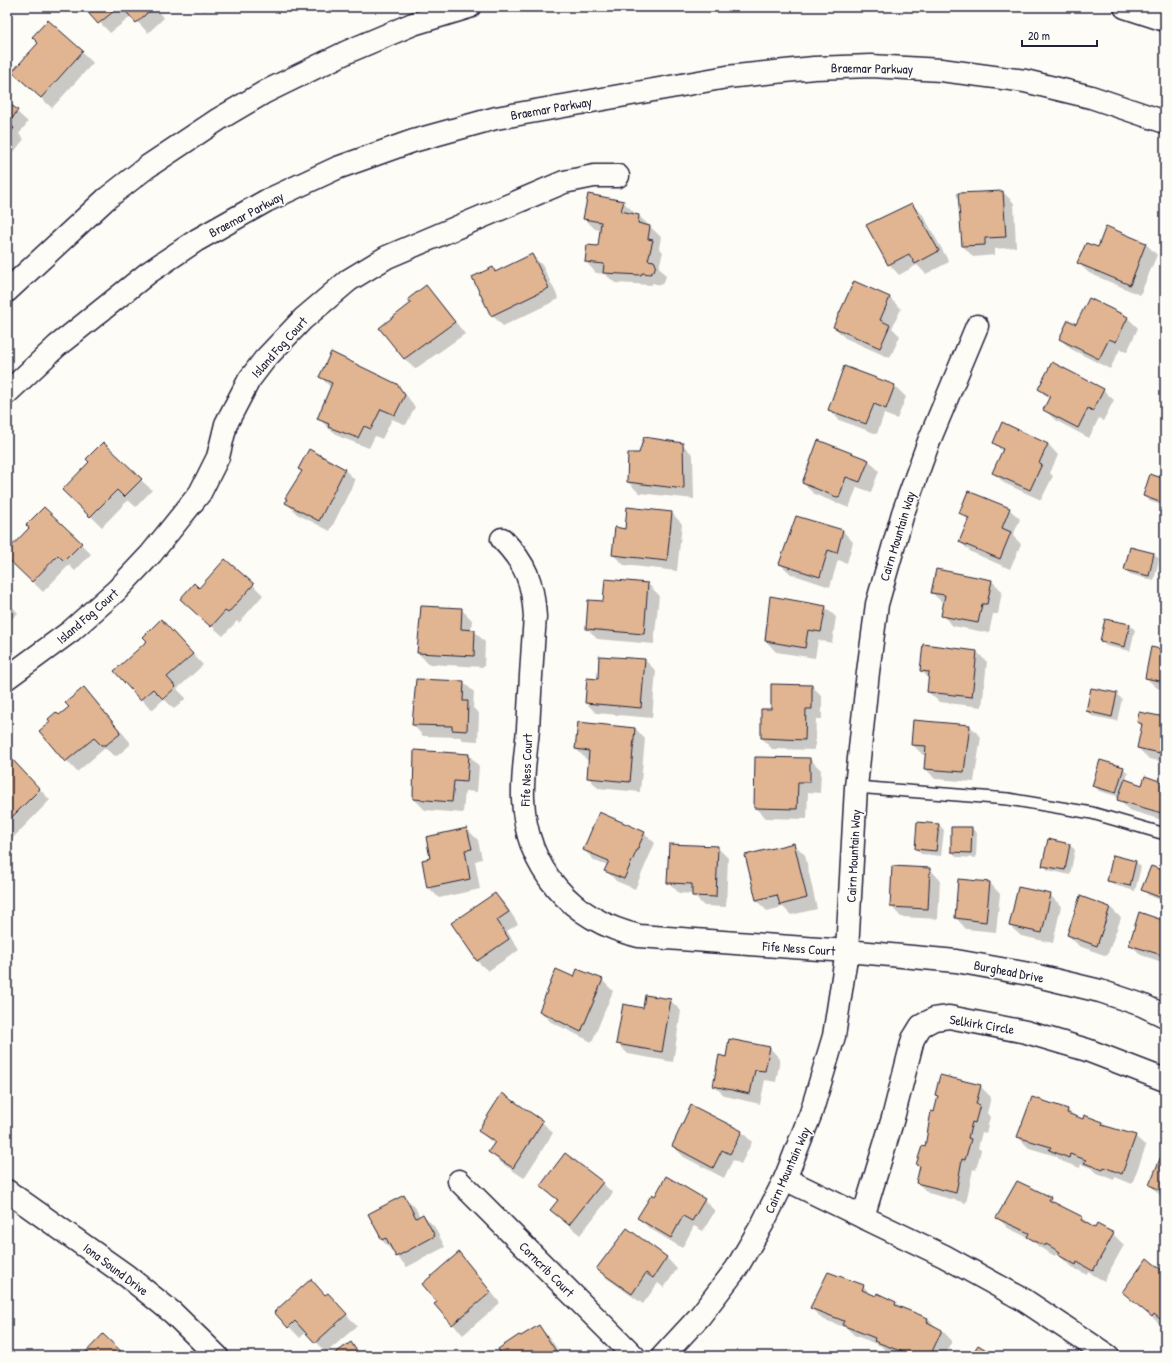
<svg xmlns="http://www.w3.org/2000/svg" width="1172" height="1363" font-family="'Patrick Hand',sans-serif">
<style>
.shadow{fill:#0003}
.building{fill:#e1b591;stroke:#22223b}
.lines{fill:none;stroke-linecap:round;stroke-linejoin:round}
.service-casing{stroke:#22223b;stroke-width:14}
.minor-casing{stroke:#22223b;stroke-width:25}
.tertiary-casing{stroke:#22223b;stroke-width:25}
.service{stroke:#fdfcf7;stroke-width:11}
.minor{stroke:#fdfcf7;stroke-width:22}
.tertiary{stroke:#fdfcf7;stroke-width:22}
.labels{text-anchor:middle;stroke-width:3.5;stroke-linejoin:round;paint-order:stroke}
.street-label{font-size:13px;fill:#22223b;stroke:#fdfcf7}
</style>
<rect width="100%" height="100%" fill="#fdfcf7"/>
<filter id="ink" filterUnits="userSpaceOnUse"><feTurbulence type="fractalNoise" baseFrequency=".025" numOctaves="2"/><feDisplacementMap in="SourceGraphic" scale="8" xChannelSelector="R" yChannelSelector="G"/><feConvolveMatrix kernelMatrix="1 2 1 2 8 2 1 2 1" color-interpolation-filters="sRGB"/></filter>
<g filter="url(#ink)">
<!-- shadow -->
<g class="shadow">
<polygon points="85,7 153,7 164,18 148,33 132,16 110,33"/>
<polygon points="198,7 211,7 204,11 200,7"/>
<polygon points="82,52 93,63 52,108 24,83"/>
<polygon points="7,103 28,122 19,134 24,139 14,152 10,149 7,153"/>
<polygon points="1003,192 1014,203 1016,247 995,249 995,255 973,257 963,246 959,194"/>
<polygon points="623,202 634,212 633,215 639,216 661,237 659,248 663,252 659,267 666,276 664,282 661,285 652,283 652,285 615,283 605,274 596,273 586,262 599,247 601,230 595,229 584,218"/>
<polygon points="912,204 923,215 949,262 926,274 917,265 899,275 889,264"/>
<polygon points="1107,227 1146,244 1157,255 1140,295 1089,273 1078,263 1098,249"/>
<polygon points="532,255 542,265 559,299 503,326 492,315 492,268 497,272"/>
<polygon points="854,282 890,298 901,309 892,328 900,336 890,358 845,338 834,327"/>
<polygon points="426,287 436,297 465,334 415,369 405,359 380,328 412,304"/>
<polygon points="1090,299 1128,318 1138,328 1127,352 1120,349 1110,369 1071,349 1060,339 1077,325"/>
<polygon points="845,367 895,386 906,397 897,419 884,414 877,434 839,420 829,409"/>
<polygon points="320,376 396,385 407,396 415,407 406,425 392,419 382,439 375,436 369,448 340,437 334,432 329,429 319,418 331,388"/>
<polygon points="1039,389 1103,390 1114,400 1103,421 1099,418 1089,438 1055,420 1045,410 1050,400"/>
<polygon points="994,443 1048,444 1058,455 1050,473 1053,476 1041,500 1004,483 993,472 1003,452"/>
<polygon points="682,444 693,455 694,499 639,493 628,482 640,454"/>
<polygon points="868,460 879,471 871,492 857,487 849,508 814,494 803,483"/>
<polygon points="90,462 141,480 152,490 136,507 128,500 102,527 64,490"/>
<polygon points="299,469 344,469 355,480 330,531 297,514 287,503 303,472"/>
<polygon points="1165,480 1165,506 1149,501 1144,496"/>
<polygon points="1009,509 1020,519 1013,536 1021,544 1010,569 971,552 960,542 969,521 960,513"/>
<polygon points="672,513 682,524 677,571 624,565 613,555 626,530"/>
<polygon points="797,517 843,531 853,542 847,563 838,560 830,587 791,574 780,564"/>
<polygon points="30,528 81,544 91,554 75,571 69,565 43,592 7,557 7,552"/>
<polygon points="1131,548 1154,554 1159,559 1154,581 1130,574 1125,569"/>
<polygon points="606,580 648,584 659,595 654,644 597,639 587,628 604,602"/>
<polygon points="992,581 1002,591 998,614 993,614 989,633 953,626 942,615 944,604 932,593"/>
<polygon points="253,585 263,595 239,623 237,621 223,636 192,609 199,589"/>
<polygon points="7,601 18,613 7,623"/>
<polygon points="825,607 836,617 832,643 818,640 815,658 776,652 766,641"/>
<polygon points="461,609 472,620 471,631 474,631 485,642 484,667 429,664 418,653"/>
<polygon points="1130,625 1135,630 1130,651 1106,646 1101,641"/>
<polygon points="172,631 203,665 177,689 186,698 174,709 164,699 152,710 115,672"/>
<polygon points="1165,651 1165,690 1157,688 1146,678"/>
<polygon points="977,652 987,662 982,707 939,702 928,692 929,679 921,670"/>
<polygon points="600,657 645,660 656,671 652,718 596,713 586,703 599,680"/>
<polygon points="463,682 474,692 473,708 479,713 478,741 463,740 460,737 423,736 413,725"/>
<polygon points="812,686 822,696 822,719 816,719 815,750 772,749 762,738 762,710 772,710"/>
<polygon points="84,689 94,699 130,742 130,745 117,756 113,755 105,748 77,772 41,732 70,707"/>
<polygon points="1116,694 1122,699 1117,721 1092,716 1087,711"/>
<polygon points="1165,718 1165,762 1149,759 1138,748 1143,727 1138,722"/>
<polygon points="914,721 970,726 981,737 974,782 935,779 925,768 926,755 923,755 912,744"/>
<polygon points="635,728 645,739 640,792 598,788 588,777 589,760 587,760 576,749"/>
<polygon points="469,755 479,766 477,792 465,791 463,813 425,810 414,799"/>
<polygon points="756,758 810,759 821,770 820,793 808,792 807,819 766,818 755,808"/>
<polygon points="7,763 22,770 50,800 7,844"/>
<polygon points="1123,768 1128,773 1126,780 1142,786 1165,784 1165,821 1129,810 1119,800 1120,797 1099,791 1094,785"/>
<polygon points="939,825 944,830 941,856 921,854 916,849"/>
<polygon points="971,828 977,833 976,858 957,857 952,852"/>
<polygon points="467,829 478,840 482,859 475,861 480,889 439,898 428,887 432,858"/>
<polygon points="644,833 655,843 635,889 616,881 606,870 608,866 595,861 584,850"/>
<polygon points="794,844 805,855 817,909 791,915 783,907 767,911 756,900 746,855"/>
<polygon points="1070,845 1075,850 1070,875 1048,870 1043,865"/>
<polygon points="717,847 728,858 726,907 704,906 693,895 693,894 679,893 668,882"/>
<polygon points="1136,862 1141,867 1135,891 1114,885 1109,880"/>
<polygon points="930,869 940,880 938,919 901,917 891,906"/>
<polygon points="1165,872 1165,902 1148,895 1143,890"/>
<polygon points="990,883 1000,894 996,932 966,929 956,918"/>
<polygon points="495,894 506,905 518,924 507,931 519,950 488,971 477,961 452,923"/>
<polygon points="1050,895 1061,906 1053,943 1021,936 1010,926"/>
<polygon points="1110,907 1121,918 1107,956 1079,946 1068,935"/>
<polygon points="1165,922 1165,963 1141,955 1130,944"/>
<polygon points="574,978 602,980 613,991 592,1042 551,1022 540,1011"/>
<polygon points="670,1000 681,1011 673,1062 628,1054 617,1043 644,1009"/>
<polygon points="770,1048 780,1059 776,1082 765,1080 760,1104 725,1096 714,1086 726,1058"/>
<polygon points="980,1086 991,1097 987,1113 990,1117 986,1133 982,1132 978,1148 981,1150 976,1170 973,1169 966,1203 928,1193 917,1182 921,1168 917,1165 925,1148 935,1113 939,1097 936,1094"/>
<polygon points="1032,1098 1068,1110 1075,1117 1083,1120 1102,1123 1107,1128 1135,1136 1146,1146 1132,1184 1115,1177 1114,1180 1096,1173 1091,1168 1081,1164 1080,1168 1061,1161 1056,1156 1029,1148 1018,1137"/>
<polygon points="542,1122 553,1133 524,1178 500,1162 490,1152 494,1144 479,1131"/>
<polygon points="741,1131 752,1142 741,1164 733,1160 724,1178 684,1157 673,1146"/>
<polygon points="1165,1149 1165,1197 1161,1196 1150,1185"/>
<polygon points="667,1178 704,1200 715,1211 703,1231 694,1226 682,1248 649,1228 638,1218 655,1197"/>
<polygon points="602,1183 613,1193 580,1235 562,1220 551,1210 558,1201 541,1186"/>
<polygon points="404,1196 415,1207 420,1217 423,1215 434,1226 445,1247 407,1267 382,1240 369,1215"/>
<polygon points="1050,1197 1059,1206 1083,1218 1092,1227 1113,1234 1124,1245 1104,1281 1088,1272 1087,1275 1070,1266 1057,1253 1055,1256 1039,1247 1031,1239 1008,1228 998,1218"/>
<polygon points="627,1230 667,1258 677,1269 664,1288 658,1283 643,1304 608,1279 597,1269"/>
<polygon points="459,1253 469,1264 500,1303 463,1335 435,1305 438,1302"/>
<polygon points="1165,1274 1165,1324 1163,1327 1124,1292"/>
<polygon points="863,1286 874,1297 895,1303 901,1308 928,1319 937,1328 942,1330 952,1341 945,1356 898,1356 886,1351 881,1346 854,1335 847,1328 822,1319 811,1308"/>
<polygon points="326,1296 338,1305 357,1326 326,1353 306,1332 300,1338 275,1312"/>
<polygon points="538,1326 549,1337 562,1356 504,1356"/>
<polygon points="351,1343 363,1356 333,1356"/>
</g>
<!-- building -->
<g class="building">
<polygon points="83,7 119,7 98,24"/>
<polygon points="122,7 154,7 136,23"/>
<polygon points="48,20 83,51 41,98 12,72 38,43 32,37"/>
<polygon points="7,102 18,110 9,123 14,128 7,137"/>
<polygon points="1003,191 1006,237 985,238 985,245 962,246 958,193"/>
<polygon points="588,194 624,201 621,211 639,215 638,223 650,226 648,239 653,240 648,260 654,261 656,265 654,271 650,274 642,273 641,275 603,273 604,264 585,262 587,245 598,246 601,222 583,219"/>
<polygon points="912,203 939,251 915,264 909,254 888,265 866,225"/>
<polygon points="1106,226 1146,243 1130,285 1077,263 1086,243 1098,247"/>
<polygon points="532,254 549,288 491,316 472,277 493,267 495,272"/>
<polygon points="854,281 890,297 880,320 890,325 880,348 833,327"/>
<polygon points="426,285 455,322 404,359 379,328 411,303 408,299"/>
<polygon points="1089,298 1128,317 1116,342 1109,339 1099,359 1059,339 1068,320 1076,324"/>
<polygon points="331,352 397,384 405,395 395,415 381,409 371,429 364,426 358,438 328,427 329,424 317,419 332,383 319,377"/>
<polygon points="1052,362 1104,389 1093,411 1088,408 1078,428 1043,410 1050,396 1038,389"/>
<polygon points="844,366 895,385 886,409 874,404 866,424 828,410"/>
<polygon points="1002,422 1048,444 1039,463 1042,464 1030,490 992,473 1003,449 993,443"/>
<polygon points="644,437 683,443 684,489 627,482 628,453 639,453"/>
<polygon points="818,440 869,460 860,482 846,477 839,498 802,483"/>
<polygon points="103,442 142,479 124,497 117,490 90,517 62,490 89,462 86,459"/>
<polygon points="309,449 345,469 319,521 285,503 287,499 285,498 302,471 298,469"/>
<polygon points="1150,474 1165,479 1165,504 1143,496"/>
<polygon points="968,491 1010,508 1002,528 1011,532 1000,559 959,542 969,518 959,513"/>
<polygon points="44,507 82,543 64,561 58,555 32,582 7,558 7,551 29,528 26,525"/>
<polygon points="627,507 672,512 667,561 612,555 615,527 625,529"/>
<polygon points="796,516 843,530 837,553 828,550 820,577 779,564"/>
<polygon points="1130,547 1154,553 1149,576 1124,570"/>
<polygon points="225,559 254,584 228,613 225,611 211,627 180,599 194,583 199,588"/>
<polygon points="936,569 992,580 987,604 982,604 978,623 941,616 945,595 931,593"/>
<polygon points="605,579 648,583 644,634 586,629 588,600 603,601"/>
<polygon points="770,596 826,606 821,632 808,630 805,648 765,641"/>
<polygon points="421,606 462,608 461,629 475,630 474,656 417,653"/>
<polygon points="161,619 193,654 167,677 176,687 163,699 153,689 140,700 114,671 147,641 143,637"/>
<polygon points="1105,619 1130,624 1125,647 1100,641"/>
<polygon points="923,644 977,651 972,697 927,692 929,672 920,671"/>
<polygon points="1151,647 1165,650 1165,682 1145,678"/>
<polygon points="599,656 645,659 641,708 585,703 587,678 598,679"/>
<polygon points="416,679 464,681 463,701 468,701 467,731 452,730 452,726 412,725"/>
<polygon points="771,684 812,685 812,709 806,709 805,740 761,738 761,709 771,709"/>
<polygon points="84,687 119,730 120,734 106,745 101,745 94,738 65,762 39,731 50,722 48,719 56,712 59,715 69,707 65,703"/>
<polygon points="1091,688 1117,693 1112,717 1086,711"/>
<polygon points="1139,712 1165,717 1165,754 1137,748 1142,724 1137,722"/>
<polygon points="913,720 970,725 964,772 924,769 926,746 911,745"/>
<polygon points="578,722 635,728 630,782 587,778 589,751 575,749"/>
<polygon points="414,750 469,754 467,782 454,781 452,802 413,799"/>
<polygon points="755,757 810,758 810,782 798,782 797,809 754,808"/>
<polygon points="11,758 40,789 7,822 7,761"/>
<polygon points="1100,760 1124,767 1116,793 1092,786"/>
<polygon points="1145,776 1165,783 1165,814 1117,800 1125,779 1142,785"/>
<polygon points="599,812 645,832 624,879 604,871 609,861 583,850"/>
<polygon points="917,822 939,824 936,851 915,849"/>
<polygon points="951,827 972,827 971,853 951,852"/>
<polygon points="467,828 472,849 465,850 470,879 427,888 422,860 430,858 426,837"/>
<polygon points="1048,839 1070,844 1065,870 1042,866"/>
<polygon points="794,843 807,898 780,905 777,895 756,900 745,855"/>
<polygon points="669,844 718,846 716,897 692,896 692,884 667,883"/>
<polygon points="1113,855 1136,861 1130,886 1107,881"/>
<polygon points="892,866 930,868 928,909 890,907"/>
<polygon points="1151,866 1165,871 1165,895 1164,899 1141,890"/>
<polygon points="958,879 990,882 986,922 955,918"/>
<polygon points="1018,887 1051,894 1042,933 1009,926"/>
<polygon points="495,893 509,912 497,920 509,939 477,961 451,923"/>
<polygon points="1080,896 1110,907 1097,946 1067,935"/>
<polygon points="1139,912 1165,921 1165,956 1129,945"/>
<polygon points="556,969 574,977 577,969 603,979 581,1032 539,1011"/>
<polygon points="645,995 671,999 662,1052 616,1044 623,1004 643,1008"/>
<polygon points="729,1039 770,1047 765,1071 755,1070 750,1094 713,1086 719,1055 726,1057"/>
<polygon points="940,1075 981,1085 976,1104 980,1105 975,1123 972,1122 968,1138 971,1139 965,1160 962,1159 956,1193 916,1183 920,1166 916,1165 922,1146 925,1147 931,1111 934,1112 938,1096 935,1095"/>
<polygon points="502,1093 543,1121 513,1168 488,1152 495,1142 478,1131"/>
<polygon points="1032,1097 1068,1109 1067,1113 1083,1119 1084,1115 1103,1122 1102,1125 1136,1135 1122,1174 1104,1167 1103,1170 1084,1163 1086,1160 1070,1154 1069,1158 1049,1150 1051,1147 1017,1137"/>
<polygon points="691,1105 742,1131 730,1154 722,1150 713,1168 672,1146"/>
<polygon points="1165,1147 1165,1192 1149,1185"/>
<polygon points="565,1153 603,1182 569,1225 550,1210 558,1200 540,1186"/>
<polygon points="666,1176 705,1199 692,1221 683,1216 671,1238 637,1218 652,1194 655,1196"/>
<polygon points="1017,1181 1051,1197 1049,1200 1083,1217 1081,1220 1095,1228 1097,1224 1114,1233 1093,1271 1077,1262 1076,1265 1058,1255 1060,1252 1046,1244 1045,1246 1027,1237 1029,1233 996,1218"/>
<polygon points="404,1195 416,1218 423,1214 435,1236 396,1257 386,1238 382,1240 368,1214"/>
<polygon points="627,1228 667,1257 653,1278 646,1273 632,1294 596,1269"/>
<polygon points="459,1252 491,1292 452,1325 434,1304 437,1302 422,1284"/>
<polygon points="1147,1258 1165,1273 1165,1323 1154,1314 1152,1317 1122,1292"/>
<polygon points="828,1272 864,1285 862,1290 876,1296 877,1293 896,1302 895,1305 928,1318 927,1322 942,1330 930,1356 907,1356 908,1354 874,1341 875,1338 842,1325 844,1321 810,1308"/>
<polygon points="311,1279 325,1295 328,1293 347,1314 315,1343 295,1321 288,1328 274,1312"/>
<polygon points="539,1325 559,1356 502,1356 498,1349 519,1335 521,1336"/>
<polygon points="103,1334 126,1356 82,1356"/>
<polygon points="351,1342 360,1356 331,1356"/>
<polygon points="978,1345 996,1356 971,1356"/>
</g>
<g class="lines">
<!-- service casing -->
<g class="service-casing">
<polyline id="service" points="856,787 1008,799 1092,813 1165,834"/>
</g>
<!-- minor casing -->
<g class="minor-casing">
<g id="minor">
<path d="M 502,539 C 526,564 533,582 535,617 C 532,654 530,692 528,729 C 526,751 522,777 523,799 C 526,869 571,920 639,936 L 847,951 L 956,961 L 1029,974 L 1100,991 L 1142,1005 L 1165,1016"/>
<polyline points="7,678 71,631 117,590 151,554 200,493 218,457 226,424 249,380 265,359 303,319 349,280 387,257 564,182 594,176 618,176"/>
<polyline points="785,1179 863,1217"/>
<polyline points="459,1181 634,1356"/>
<polyline points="7,1191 127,1276 173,1313 217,1356"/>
<polyline points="663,1356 700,1316 736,1269 763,1223 785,1179 811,1113 834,1036 847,951 856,787 868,672 877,604 903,513 929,441 977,326"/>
<polyline points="1108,1356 1024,1300 944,1256 863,1217 893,1118 913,1039 921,1026 934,1019 949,1017 1026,1032 1087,1050 1165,1080"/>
</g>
</g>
<!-- tertiary casing -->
<g class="tertiary-casing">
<g id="tertiary">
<polyline points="1125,7 1165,20"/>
<polyline points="7,291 106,199 147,167 219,119 265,92 347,52 413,24 469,7"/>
<polyline points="7,393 57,346 148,273 197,240 266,201 337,168 413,141 496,118 727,77 814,68 871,66 941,70 1025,81 1091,97 1165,122"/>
</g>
</g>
<!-- service -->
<use href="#service" class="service"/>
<!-- minor -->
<use href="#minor" class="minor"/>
<!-- tertiary -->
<use href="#tertiary" class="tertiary"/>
</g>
</g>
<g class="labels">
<!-- street labels -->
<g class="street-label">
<text transform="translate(872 68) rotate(1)" y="5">Braemar Parkway</text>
<text transform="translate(551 108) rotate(-10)" y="5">Braemar Parkway</text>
<text transform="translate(246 214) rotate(-28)" y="5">Braemar Parkway</text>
<text transform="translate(279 347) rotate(-48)" y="5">Island Fog Court</text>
<text transform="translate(897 536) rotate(-73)" y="5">Cairn Mountain Way</text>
<text transform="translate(87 616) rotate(-41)" y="5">Island Fog Court</text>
<text transform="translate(526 770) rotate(-88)" y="5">Fife Ness Court</text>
<text transform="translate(853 856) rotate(-87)" y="5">Cairn Mountain Way</text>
<text transform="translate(799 948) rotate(4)" y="5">Fife Ness Court</text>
<text transform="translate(1009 971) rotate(11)" y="5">Burghead Drive</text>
<text transform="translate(982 1024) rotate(9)" y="5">Selkirk Circle</text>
<text transform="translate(787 1170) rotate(-66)" y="5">Cairn Mountain Way</text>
<text transform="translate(116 1269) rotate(37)" y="5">Iona Sound Drive</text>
<text transform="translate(547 1269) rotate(45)" y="5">Corncrib Court</text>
</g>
</g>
<!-- margin -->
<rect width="1172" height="1363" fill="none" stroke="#fdfcf7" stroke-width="24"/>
<rect x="12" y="12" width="1148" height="1339" fill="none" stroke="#22223b" stroke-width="1.5" filter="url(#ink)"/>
<!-- scale -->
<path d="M1022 40v6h75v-6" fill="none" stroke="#22223b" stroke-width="2"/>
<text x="1028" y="40" font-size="12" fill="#22223b" stroke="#fdfcf7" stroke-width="3" paint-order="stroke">20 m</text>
</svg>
